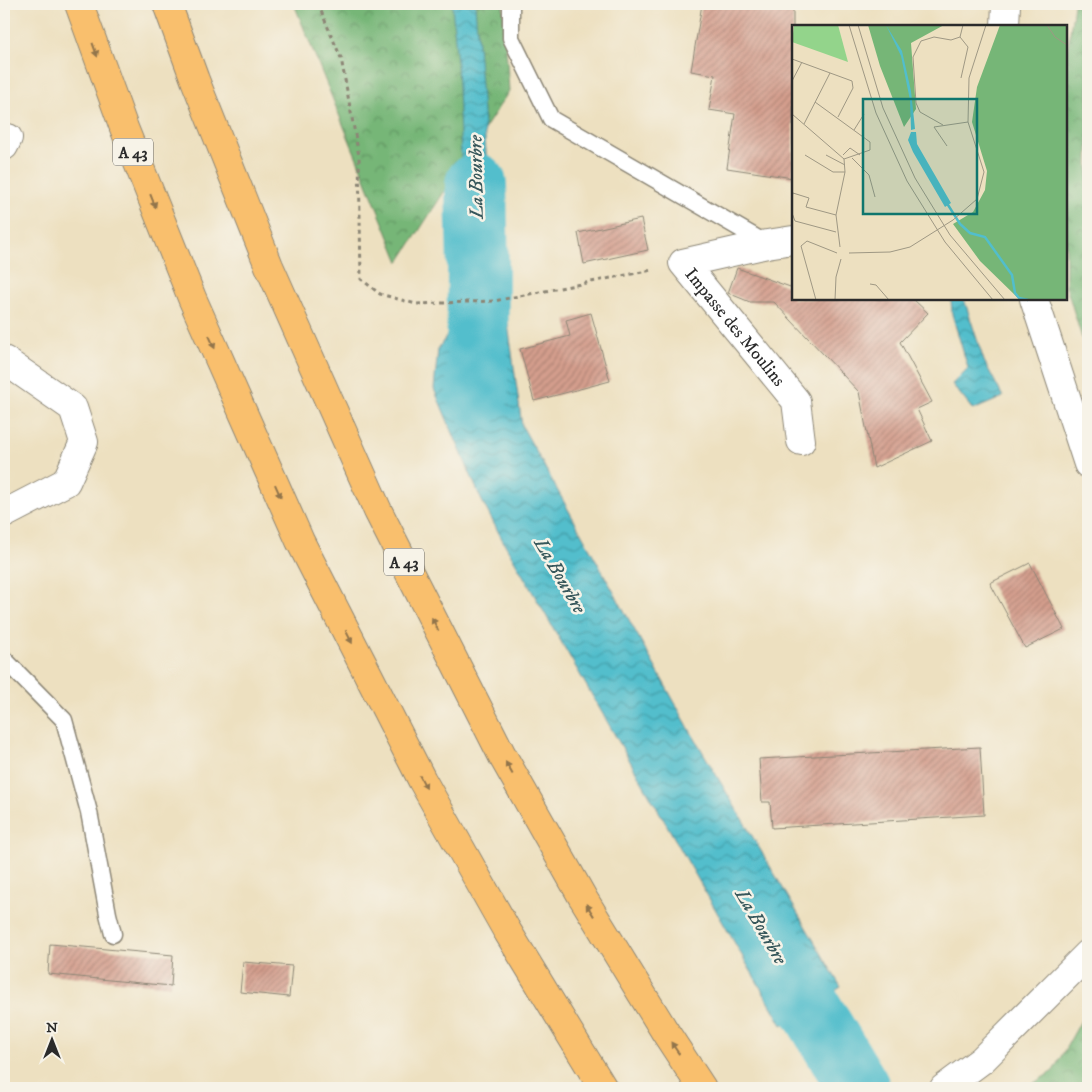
<svg xmlns="http://www.w3.org/2000/svg" width="1092" height="1092" font-family="'IM FELL DW Pica',serif">
<style>
.forest{fill:url(#forest-crowns);stroke:#507051}
.water{fill:url(#water-waves);stroke:#3e747c}
.lines{fill:none;stroke-linecap:round;stroke-linejoin:round}
.river{stroke:#52becc;stroke-width:62}
.building{fill:url(#building-hatch)}
.service-casing{stroke:#8c8676;stroke-width:19}
.minor-casing{stroke:#8c8676;stroke-width:30}
.tertiary-casing{stroke:#8c8676;stroke-width:30}
.motorway-casing{stroke:#8c8676;stroke-width:30}
.path{stroke:#8c8676;stroke-width:3;stroke-dasharray:4 4;stroke-linecap:butt}
.service{stroke:#fff;stroke-width:16}
.minor{stroke:#fff;stroke-width:28}
.tertiary{stroke:#fff;stroke-width:28}
.motorway{stroke:#f9bf6d;stroke-width:28}
.oneway{fill:#92754c}
.labels{text-anchor:middle;stroke-width:5;stroke-linejoin:round;paint-order:stroke}
.shield{fill:#f7f3e8;stroke:#686764;stroke-width:1}
.shield-label{font-size:16px;font-weight:bold;fill:#2b2b2b}
.street-label{font-size:18px;fill:#2b2b2b;stroke:#f7f3e8}
.water-label{font-size:19px;font-style:italic;fill:#37575b;stroke:#f7f3e8}
.inset-river{fill:none;stroke:#52becc;stroke-width:2.5}
.inset-road{fill:none;stroke:#9f9884;stroke-width:1}
.view{fill:#0f766e;fill-opacity:0.15;stroke:#0f766e;stroke-width:2.5}
.inset-edge{fill:none;stroke:#2b2b2b;stroke-width:2.5}
</style>
<defs>
<pattern id="forest-crowns" width="20" height="18" patternUnits="userSpaceOnUse" patternTransform="scale(1.25)"><rect width="20" height="18" fill="#76b677"/><path d="M2 6a3 3 0 1 1 6 0M12 15a3 3 0 1 1 6 0" fill="none" stroke="#619462"/></pattern>
<pattern id="water-waves" width="16" height="10" patternUnits="userSpaceOnUse" patternTransform="scale(1.25)"><rect width="16" height="10" fill="#52becc"/><path d="M0 5q4-4 8 0t8 0" fill="none" stroke="#449ba6"/></pattern>
<pattern id="building-hatch" width="6" height="6" patternUnits="userSpaceOnUse" patternTransform="scale(1.25)"><rect width="6" height="6" fill="#d49e8d"/><path d="M-1 1l2-2M0 6l6-6M5 7l2-2" fill="none" stroke="#ac8173"/></pattern>
</defs>
<rect width="100%" height="100%" fill="#f7f3e8"/>
<filter id="ink" filterUnits="userSpaceOnUse"><feTurbulence type="fractalNoise" baseFrequency=".02" numOctaves="2"/><feDisplacementMap in="SourceGraphic" scale="10" xChannelSelector="R" yChannelSelector="G"/><feConvolveMatrix kernelMatrix="1 2 1 2 8 2 1 2 1" color-interpolation-filters="sRGB"/></filter>
<filter id="wash" filterUnits="userSpaceOnUse"><feTurbulence type="fractalNoise" baseFrequency=".0096" numOctaves="4" result="noise"/><feDisplacementMap in="SourceGraphic" scale="20" xChannelSelector="R" yChannelSelector="G"/><feGaussianBlur stdDeviation="1.12" result="paint"/><feColorMatrix in="noise" values="0 0 0 0 0 0 0 0 0 0 0 0 0 0 0 0 0 1.4 0 .05"/><feComposite in="paint" operator="in"/></filter>
<g filter="url(#wash)">
<rect width="100%" height="100%" fill="#ede0c0"/>
<!-- forest -->
<g class="forest">
<polygon points="294,4 503,4 509,91 399,262"/>
<polygon points="1074,4 1088,4 1088,358 1066,286 1066,62"/>
<polygon points="1088,1008 1088,1088 1026,1088 1053,1071"/>
</g>
<!-- water -->
<g class="water">
<polygon points="452,4 475,4 496,287 478,271 463,288 463,207 457,64"/>
<polygon points="951,299 964,299 984,361 1003,397 973,410 952,384 968,368 952,314"/>
<polygon points="506,309 522,426 691,732 841,987 782,1025 502,539 481,499 434,389 438,349 463,311"/>
</g>
<g class="lines">
<!-- river -->
<g class="river">
<polyline points="476,184 478,270 477,396"/>
<polyline points="766,934 859,1088"/>
</g>
</g>
<g id="blocks">
<!-- building -->
<g class="building">
<polygon points="702,4 793,4 793,178 727,168 735,114 709,110 715,75 691,71"/>
<polygon points="641,219 648,250 584,264 578,233"/>
<polygon points="737,268 793,288 793,299 913,299 928,313 900,342 932,402 917,409 932,441 874,468 859,392 774,302 750,302 728,293"/>
<polygon points="591,313 610,381 534,401 520,349 570,336 566,320"/>
<polygon points="1030,563 1064,629 1025,648 990,583"/>
<polygon points="980,747 984,815 772,828 770,802 762,802 759,759"/>
<polygon points="50,944 173,955 171,986 48,974"/>
<polygon points="243,962 292,966 289,997 240,992"/>
</g>
</g>
</g>
<g filter="url(#ink)">
<use href="#blocks" fill-opacity="0" stroke="#8c8676" stroke-width="1"/>
<g class="lines">
<!-- service casing -->
<g class="service-casing">
<g id="service">
<polyline points="511,4 511,38 551,119 767,244"/>
<polyline points="4,659 64,720 89,812 108,914 113,934"/>
</g>
</g>
<!-- minor casing -->
<g class="minor-casing">
<g id="minor">
<polyline points="4,146 8,138"/>
<path id="s1" d="M 793,240 L 767,244 L 683,263 L 796,401 L 801,441"/>
<polyline points="4,360 73,408 84,442 66,482 4,514"/>
</g>
</g>
<!-- tertiary casing -->
<g class="tertiary-casing">
<g id="tertiary">
<polyline points="1005,26 1006,4"/>
<polyline points="1034,299 1088,464"/>
<polyline points="944,1088 982,1060 1088,954"/>
</g>
</g>
<!-- motorway casing -->
<g class="motorway-casing">
<g id="motorway">
<polyline points="79,4 124,128 192,298 300,541 422,780 506,929 603,1088"/>
<polyline points="167,4 195,80 269,266 378,511 502,755 583,898 664,1030 702,1088"/>
</g>
</g>
<!-- path -->
<polyline class="path" points="318,4 341,58 359,156 361,279 380,294 416,304 494,301 652,270"/>
<!-- service -->
<use href="#service" class="service"/>
<!-- minor -->
<use href="#minor" class="minor"/>
<!-- tertiary -->
<use href="#tertiary" class="tertiary"/>
<!-- motorway -->
<use href="#motorway" class="motorway"/>
</g>
<!-- one-way arrows -->
<defs><path id="oneway-solid" d="M-6-.8H1V-3.2L6.5 0L1 3.2V.8H-6Z" transform="scale(1.25)"/></defs>
<g class="oneway">
<use href="#oneway-solid" transform="translate(95 50) rotate(70)"/>
<use href="#oneway-solid" transform="translate(153 201) rotate(68)"/>
<use href="#oneway-solid" transform="translate(212 342) rotate(66)"/>
<use href="#oneway-solid" transform="translate(278 491) rotate(66)"/>
<use href="#oneway-solid" transform="translate(435 624) rotate(-117)"/>
<use href="#oneway-solid" transform="translate(349 637) rotate(63)"/>
<use href="#oneway-solid" transform="translate(509 768) rotate(-119)"/>
<use href="#oneway-solid" transform="translate(423 782) rotate(62)"/>
<use href="#oneway-solid" transform="translate(590 910) rotate(-122)"/>
<use href="#oneway-solid" transform="translate(675 1048) rotate(-124)"/>
</g>
</g>
<g class="labels">
<!-- shield labels -->
<g class="shield">
<rect x="113" y="138.5" width="40" height="27" rx="4"/>
<rect x="384" y="548.5" width="40" height="27" rx="4"/>
</g>
<g class="shield-label">
<text x="133" y="158">A 43</text>
<text x="404" y="568">A 43</text>
</g>
<!-- street labels -->
<g class="street-label">
<text dy="6" stroke="none"><textPath href="#s1" startOffset="195">Impasse des Moulins</textPath></text>
</g>
<!-- water labels -->
<g class="water-label">
<text transform="translate(475 177) rotate(-91)" y="7">La Bourbre</text>
<text transform="translate(561 575) rotate(60)" y="7">La Bourbre</text>
<text transform="translate(762 926) rotate(60)" y="7">La Bourbre</text>
</g>
</g>
<!-- overview -->
<g transform="translate(792 25)">
<rect width="275" height="275" fill="#ede0c0"/>
<path d="M 2,0 L 46,0 L 56,37 L 0,17 Z" fill="#93d48b"/>
<path d="M 76,0 L 152,0 L 119,18 L 124,84 L 112,102 L 88,41 ZM 208,0 L 275,0 L 275,275 L 228,275 L 188,236 L 161,199 L 181,187 L 193,165 L 195,146 L 180,97 L 185,62 Z" fill="#76b677"/>
<path d="M 94,0 L 110,26 L 119,66 L 123,104 L 119,105 L 118,75 L 109,31 ZM 119,107 L 124,107 L 125,119 L 159,178 L 153,182 L 121,127 L 116,115 Z" fill="#52becc"/>
<path class="inset-river" d="M 151,172 L 168,199 L 178,208 L 193,212 L 220,250 L 223,268 L 227,273 L 236,275"/>
<path class="inset-road" d="M 57,0 L 84,88 L 115,156 L 153,217 L 201,275M 66,0 L 91,83 L 123,153 L 158,210 L 213,275M 255,0 L 263,12 L 275,20M 168,12 L 176,22 L 169,53M 0,34 L 60,56 L 61,63 L 46,92M 0,56 L 10,37M 23,77 L 78,117 L 78,125 L 52,134M 0,89 L 52,134 L 53,147 L 44,190 L 48,222M 12,99 L 38,48M 151,100 L 128,87 L 124,78 L 121,32 L 129,16 L 142,12 L 159,15 L 168,12 L 171,0M 62,105 L 72,89M 155,121 L 142,102 L 176,97M 13,130 L 41,147 L 53,147M 34,130 L 53,140M 51,130 L 58,123 L 68,130M 60,133 L 77,150 L 83,172M 0,172 L 1,168 L 17,173 L 14,182 L 44,190M 0,188 L 3,196 L 44,207M 57,228 L 98,227 L 118,222 L 161,195 L 185,174 L 192,147 L 176,97 L 177,53 L 194,0M 78,259 L 84,260 L 97,275M 24,275 L 9,221 L 15,216 L 45,228M 43,275 L 44,252 L 49,234"/>
<path class="view" d="M 71,74 L 185,74 L 185,189 L 71,189 Z"/>
<rect width="275" height="275" class="inset-edge"/>
</g>
<!-- margin -->
<rect width="1092" height="1092" fill="none" stroke="#f7f3e8" stroke-width="20"/>
<!-- north arrow -->
<g transform="translate(52 1040)" stroke="#f7f3e8" stroke-width="4" paint-order="stroke">
<path d="M0-4L9 19L0 12L-9 19Z" fill="#2b2b2b"/>
<text y="-8" font-size="14" font-weight="bold" text-anchor="middle" fill="#2b2b2b">N</text>
</g>
</svg>
